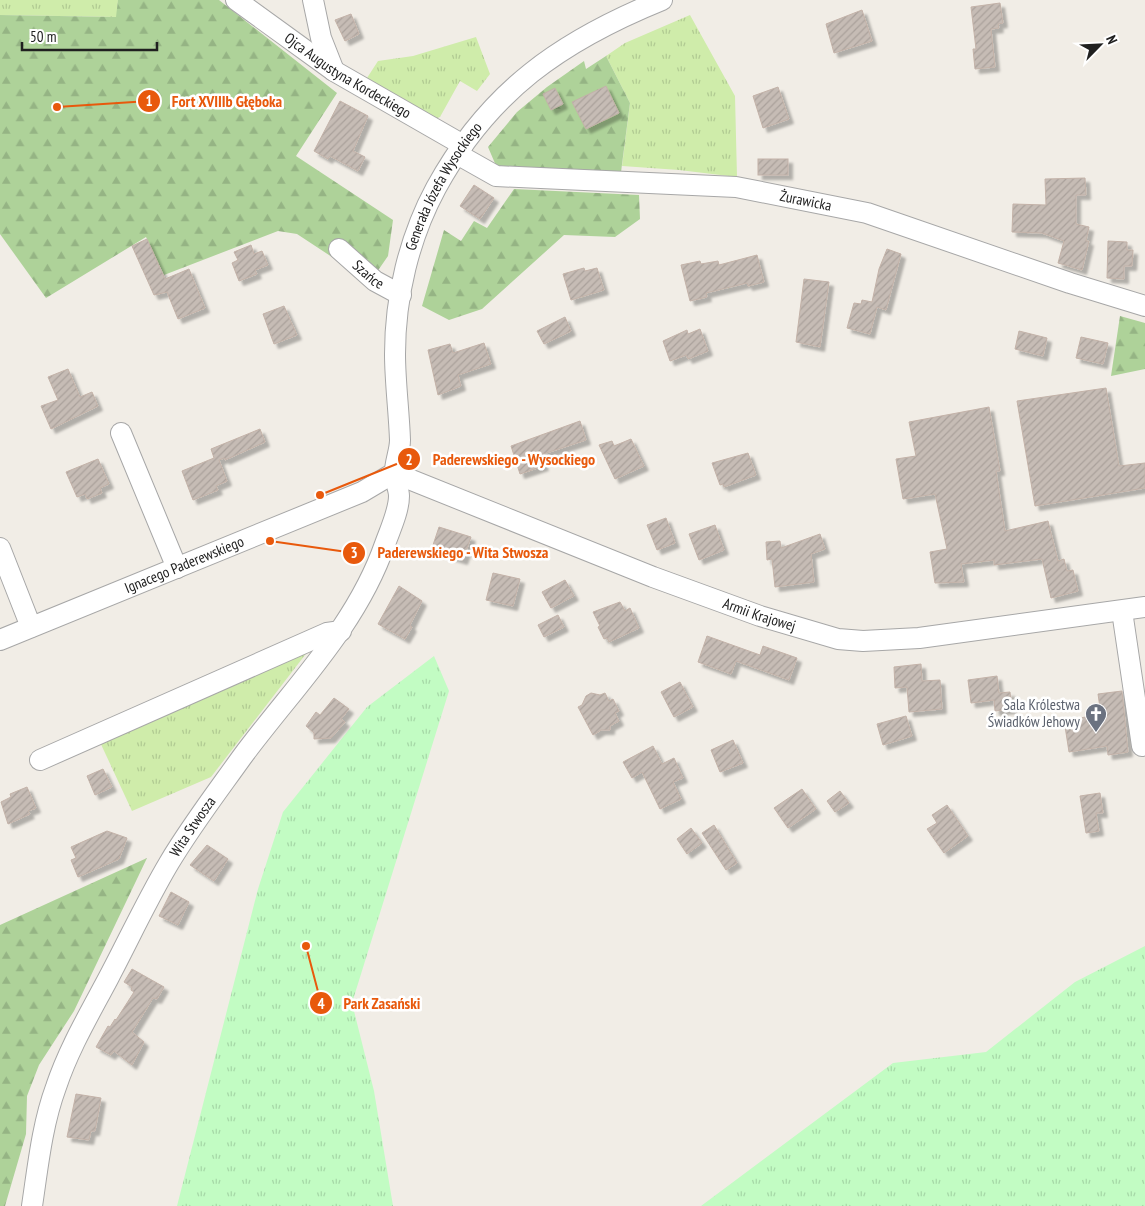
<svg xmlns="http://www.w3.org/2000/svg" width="1145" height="1206" font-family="'PT Sans Narrow',sans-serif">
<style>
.grass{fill:url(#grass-tufts)}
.forest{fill:url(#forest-firs)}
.park{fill:url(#park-tufts)}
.building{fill:url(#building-hatch);stroke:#c3b2a8;filter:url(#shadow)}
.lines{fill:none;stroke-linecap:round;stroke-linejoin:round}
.minor-casing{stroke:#a7a7a7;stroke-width:22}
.minor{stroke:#fff;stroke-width:20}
.labels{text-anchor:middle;stroke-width:5;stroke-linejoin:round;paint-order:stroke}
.street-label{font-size:15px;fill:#202020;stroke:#fff}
.worship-label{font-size:15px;fill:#5b616d;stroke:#fff;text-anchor:end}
.leader{fill:none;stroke:#e8590c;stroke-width:2}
.callout-dot{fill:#e8590c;stroke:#fff;stroke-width:2}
.mark-label{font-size:15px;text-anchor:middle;font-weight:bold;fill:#fff}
.callout-label{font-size:16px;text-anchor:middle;font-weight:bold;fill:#e8590c;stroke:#fff;stroke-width:5;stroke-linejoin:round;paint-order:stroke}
</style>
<defs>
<pattern id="grass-tufts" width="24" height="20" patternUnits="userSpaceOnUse" patternTransform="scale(1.25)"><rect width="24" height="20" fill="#cfecaa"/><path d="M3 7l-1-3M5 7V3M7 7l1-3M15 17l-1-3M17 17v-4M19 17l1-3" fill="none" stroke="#b1ca92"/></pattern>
<pattern id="forest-firs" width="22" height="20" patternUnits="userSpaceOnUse" patternTransform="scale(1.25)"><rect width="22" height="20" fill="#aed299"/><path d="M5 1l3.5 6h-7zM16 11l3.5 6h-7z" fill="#95b484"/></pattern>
<pattern id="park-tufts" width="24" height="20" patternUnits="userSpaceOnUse" patternTransform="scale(1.25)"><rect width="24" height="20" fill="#c2fcc3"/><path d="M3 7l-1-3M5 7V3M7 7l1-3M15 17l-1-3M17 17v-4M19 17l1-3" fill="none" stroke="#a6d8a7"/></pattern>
<pattern id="building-hatch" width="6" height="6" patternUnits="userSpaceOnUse" patternTransform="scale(1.25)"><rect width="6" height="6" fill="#c6bcb5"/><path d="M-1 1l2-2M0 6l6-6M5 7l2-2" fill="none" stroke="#aaa19b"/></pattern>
<filter id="shadow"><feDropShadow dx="4.5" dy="4.5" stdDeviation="1" flood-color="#0004"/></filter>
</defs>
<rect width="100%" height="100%" fill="#f1ede6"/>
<!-- grass -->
<g class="grass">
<polygon points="0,0 118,0 117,17 0,15"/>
<polygon points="690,15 735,96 737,177 679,170 622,166 630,103 606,56 625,43"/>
<polygon points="476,37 490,74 477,91 460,81 440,117 435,119 367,78 378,61 413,56"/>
<polygon points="315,642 211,777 132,811 99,740"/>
</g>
<!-- forest -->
<g class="forest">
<polygon points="118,0 219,0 337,93 296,156 393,220 388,256 370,282 297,234 278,231 164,275 146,237 46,298 0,234 0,15 116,17"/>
<polygon points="606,56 630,103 621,172 497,168 488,147 517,112 547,87 584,61 586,69"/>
<polygon points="514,189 639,195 640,219 615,237 564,235 482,309 449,320 422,306 444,230 461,241 474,221 487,228"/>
<polygon points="1120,316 1145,323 1145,369 1111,376"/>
<polygon points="147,858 74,1011 39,1065 27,1096 26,1134 5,1206 0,1206 0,925"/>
</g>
<!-- park -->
<g class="park">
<polygon points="434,656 449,691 352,1003 374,1091 393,1206 177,1206 258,889 283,812 367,707"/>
<polygon points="1145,946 1145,1206 701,1206 893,1063 986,1052 1075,982"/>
</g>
<!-- building -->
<g class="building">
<polygon points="1000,3 1003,23 998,24 999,28 991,29 995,67 975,69 973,49 976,49 971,7"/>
<polygon points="862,10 872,41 834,53 826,24"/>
<polygon points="351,14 359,34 345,41 335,20"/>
<polygon points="606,86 619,113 586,129 572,102"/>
<polygon points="778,87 789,119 763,128 753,96"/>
<polygon points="555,88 563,104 551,110 543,94"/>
<polygon points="340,101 368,116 353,151 365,157 358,171 330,156 328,159 314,151"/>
<rect x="758" y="159" width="30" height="16"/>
<polygon points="1085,178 1086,195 1076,195 1076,224 1089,227 1086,241 1089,241 1082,270 1058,263 1064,241 1042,233 1012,232 1013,204 1046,205 1045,179"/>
<polygon points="474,185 494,198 480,219 460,206"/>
<polygon points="147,239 165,279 189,269 205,308 178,319 167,292 154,295 132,246"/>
<polygon points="1108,241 1127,242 1127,250 1133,250 1132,266 1124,266 1124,279 1107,278"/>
<polygon points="251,245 254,254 262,251 268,265 255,270 257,274 239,281 232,263 238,260 234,252"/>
<polygon points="887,249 901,254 886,310 877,307 870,334 847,328 854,303 861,304 862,300 872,302 879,269"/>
<polygon points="757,255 764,282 748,286 747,283 706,293 707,297 690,301 681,265 700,261 701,264 718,261 719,265"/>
<polygon points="584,268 585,271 597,268 604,290 571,300 563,274"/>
<polygon points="804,279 829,282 820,347 796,342"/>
<polygon points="284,306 297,335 274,344 263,314"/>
<polygon points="565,317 571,331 544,344 537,331"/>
<polygon points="700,329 708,351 688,359 686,355 670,361 663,341 687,330 688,334"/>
<polygon points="1019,331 1047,338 1043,356 1015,349"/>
<polygon points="1081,337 1108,343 1103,364 1076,358"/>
<polygon points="484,343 491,364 458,375 461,386 438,395 428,350 450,344 453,353"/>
<polygon points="68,369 80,397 92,392 98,406 51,429 41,406 58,400 48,377"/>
<polygon points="1106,388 1119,466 1145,463 1145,488 1035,506 1017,401"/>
<polygon points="989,407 1000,471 996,471 1005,531 1048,521 1058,561 1064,559 1067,571 1073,570 1078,591 1051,598 1042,559 994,565 994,560 961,564 964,582 935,583 930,552 947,549 935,494 903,499 896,459 916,456 909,422"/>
<polygon points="580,421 586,440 540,455 544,466 520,474 511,446"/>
<polygon points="260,429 265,442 225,460 225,458 219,460 227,481 216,486 218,490 193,500 182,471 214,458 211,449"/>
<polygon points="631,439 644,466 615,479 599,445 612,441 614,446"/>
<polygon points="748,453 756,475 724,487 723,484 720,485 712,463"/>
<polygon points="98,459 109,484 100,488 102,493 87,499 85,494 77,497 66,472"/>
<polygon points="666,518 675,543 657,550 647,525"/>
<polygon points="715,525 724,550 699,560 689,534"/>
<polygon points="439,527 471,537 463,560 439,553 441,548 433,545"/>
<polygon points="820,534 825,549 811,554 814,582 775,587 772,559 767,560 766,542 780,541 781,548"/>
<polygon points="493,573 520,579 513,606 486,600"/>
<polygon points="565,580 574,596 551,608 542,592"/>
<polygon points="399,586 422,601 410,625 412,627 405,639 378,624"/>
<polygon points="620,602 625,611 630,608 639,628 609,642 607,638 604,639 598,627 600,626 593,612"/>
<polygon points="558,615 564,627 544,637 538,625"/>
<polygon points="707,636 760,655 763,646 797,658 789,680 736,661 731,674 698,662"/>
<polygon points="921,664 922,681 940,680 942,709 909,712 907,687 895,688 894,667"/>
<polygon points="997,676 999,693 1010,692 1012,709 995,711 994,700 971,703 968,680"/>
<polygon points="680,682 693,707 674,717 661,692"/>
<polygon points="1122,691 1128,752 1108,755 1107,746 1069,752 1064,720 1101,715 1098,694"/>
<polygon points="591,693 600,695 605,693 609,701 613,699 619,711 615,713 619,721 610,726 610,730 601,730 593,735 578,707 582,705 586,696"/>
<polygon points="334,698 349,709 341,719 345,722 331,738 314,739 314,733 306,726 316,712 320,715"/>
<polygon points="906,716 912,736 883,745 877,724"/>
<polygon points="733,740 743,763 720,772 711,750"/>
<polygon points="653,746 662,764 674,758 683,778 673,782 681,799 660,809 642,772 632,778 623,762"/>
<polygon points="103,769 112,787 95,795 87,776"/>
<polygon points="27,787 36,808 28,811 30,814 8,824 1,802 11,797 10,794"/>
<polygon points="802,789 816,809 788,828 774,808"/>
<polygon points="840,791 849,803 835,812 827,801"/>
<polygon points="1100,793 1103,813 1096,813 1099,831 1086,833 1080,796"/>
<polygon points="947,805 968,836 944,853 927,829 937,823 932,815"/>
<polygon points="714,825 737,863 726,870 702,833"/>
<polygon points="691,828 702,843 687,854 677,839"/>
<polygon points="107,831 127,838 119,859 78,877 71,860 76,858 71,847"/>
<polygon points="207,845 228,859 214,881 190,865"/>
<polygon points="171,892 189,902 178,925 159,916"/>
<polygon points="132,969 164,987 157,999 153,998 132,1032 144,1042 132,1065 114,1051 111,1055 96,1047 108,1026 110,1027 115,1019 116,1020 134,992 131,990 132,987 124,982"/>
<polygon points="76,1094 101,1098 95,1131 91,1131 89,1140 67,1137"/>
</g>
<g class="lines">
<!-- minor casing -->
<g class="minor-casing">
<g id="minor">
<path id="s1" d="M 236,0 L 334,71 L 463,145"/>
<polyline points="313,0 321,38 334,71"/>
<path id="s2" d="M 457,154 L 496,176 L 736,187 L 867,213 L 1070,283 L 1145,306"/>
<path id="s3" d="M 339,249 L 375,281 L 401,295"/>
<polyline points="121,433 177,568"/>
<path id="s4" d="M 394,473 L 653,577 L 760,616 L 838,639 L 863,641 L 919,638 L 1145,607"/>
<polyline points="0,548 31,627"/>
<polyline points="1122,611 1142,746"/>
<path id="s5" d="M 0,640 L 362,492 L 394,473"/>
<polyline points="40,760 327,633 341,631"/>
<path id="s6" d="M 32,1206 C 38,1166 42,1125 56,1087 C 69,1048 90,1013 109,977 C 129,939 147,900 169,863 C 191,826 217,792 242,757 C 293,688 356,627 385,544 C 390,530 399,511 399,496 C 399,489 395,482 395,475 C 394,463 400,452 400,440 C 399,411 395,382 395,354 C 395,297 409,238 436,188 C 489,91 561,41 662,0"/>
</g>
</g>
<!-- minor -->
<use href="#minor" class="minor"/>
</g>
<!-- icons -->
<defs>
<g id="church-pin" transform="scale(1.125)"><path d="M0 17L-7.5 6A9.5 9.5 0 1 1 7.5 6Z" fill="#6b7280" stroke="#fff"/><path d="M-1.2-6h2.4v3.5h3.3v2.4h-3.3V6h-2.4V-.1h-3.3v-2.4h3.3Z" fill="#fff"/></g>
</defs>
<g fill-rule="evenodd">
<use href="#church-pin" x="1096" y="714"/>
</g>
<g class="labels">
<!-- street labels -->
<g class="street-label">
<text dy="5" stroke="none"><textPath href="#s1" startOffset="135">Ojca Augustyna Kordeckiego</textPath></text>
<text dy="5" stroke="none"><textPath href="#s6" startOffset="1130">Generała Józefa Wysockiego</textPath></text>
<text dy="5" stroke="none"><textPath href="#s2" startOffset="356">Żurawicka</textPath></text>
<text dy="5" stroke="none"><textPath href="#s3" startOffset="39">Szańce</textPath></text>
<text dy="5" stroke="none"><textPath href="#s5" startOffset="199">Ignacego Paderewskiego</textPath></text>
<text dy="5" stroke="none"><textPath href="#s4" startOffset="392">Armii Krajowej</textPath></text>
<text dy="5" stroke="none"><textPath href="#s6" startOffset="416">Wita Stwosza</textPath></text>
</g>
<!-- worship labels -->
<g class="worship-label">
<text x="1080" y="710">Sala Królestwa<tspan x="1080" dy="17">Świadków Jehowy</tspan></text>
</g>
</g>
<!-- callouts -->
<path class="leader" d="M57 107L149 101M320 495L409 459M270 541L354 553M306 946L321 1003"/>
<g class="callout-dot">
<circle cx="57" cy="107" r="5"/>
<circle cx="320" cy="495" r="5"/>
<circle cx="270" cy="541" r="5"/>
<circle cx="306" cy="946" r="5"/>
<circle cx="149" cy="101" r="12"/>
<circle cx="409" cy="459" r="12"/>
<circle cx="354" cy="553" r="12"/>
<circle cx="321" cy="1003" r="12"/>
</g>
<g class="mark-label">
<text x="149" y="106">1</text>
<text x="409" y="465">2</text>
<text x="354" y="558">3</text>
<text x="321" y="1009">4</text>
</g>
<g class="callout-label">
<text x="227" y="107">Fort XVIIIb Głęboka</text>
<text x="514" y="465">Paderewskiego - Wysockiego</text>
<text x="463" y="558">Paderewskiego - Wita Stwosza</text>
<text x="382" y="1009">Park Zasański</text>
</g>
<!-- north arrow -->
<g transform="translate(1100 45) rotate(66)" stroke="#ffffff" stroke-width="4" paint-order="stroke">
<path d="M0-4L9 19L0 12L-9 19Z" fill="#202020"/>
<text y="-8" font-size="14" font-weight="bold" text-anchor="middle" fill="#202020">N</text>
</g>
<!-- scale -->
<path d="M22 42v8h135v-8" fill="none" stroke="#202020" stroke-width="2.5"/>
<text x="30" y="42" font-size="15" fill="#202020" stroke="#ffffff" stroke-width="4" paint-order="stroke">50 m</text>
</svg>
